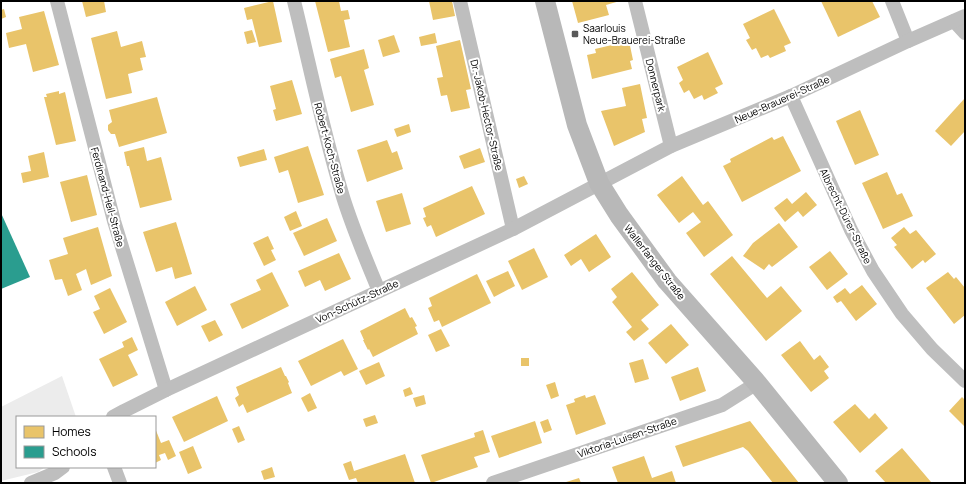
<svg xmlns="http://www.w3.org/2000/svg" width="966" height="484" font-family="Manrope,sans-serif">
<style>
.green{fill:#ececec}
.homes{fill:#e9c46a}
.schools{fill:#2a9d8f}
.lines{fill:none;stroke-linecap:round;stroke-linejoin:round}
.street{stroke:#bebebe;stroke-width:14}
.secondary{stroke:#b8b8b8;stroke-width:20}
.poi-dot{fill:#595959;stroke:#fff;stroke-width:1.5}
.labels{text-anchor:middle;stroke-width:4;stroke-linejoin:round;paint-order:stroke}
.poi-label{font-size:10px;fill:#000;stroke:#fff;text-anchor:start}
.street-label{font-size:10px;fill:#000;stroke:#fff}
</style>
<rect width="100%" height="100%" fill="#fff"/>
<!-- green -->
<polygon class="green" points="62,376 76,417 17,417 17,467 45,467 38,472 1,481 1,407"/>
<!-- homes -->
<g class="homes">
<polygon points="82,1 104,1 106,12 86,17"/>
<polygon points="273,1 282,42 259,47 252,19 247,20 244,8"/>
<polygon points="315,1 339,1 341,11 348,10 350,19 344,20 350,47 328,52"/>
<polygon points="429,1 452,1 455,16 433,20"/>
<polygon points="572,1 620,1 606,5 609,15 578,23"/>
<polygon points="821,1 872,1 880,17 838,37"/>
<polygon points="4,9 6,17 1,19 1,10"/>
<polygon points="774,9 791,43 784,46 786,51 770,58 768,55 761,58 756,48 752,50 746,40 750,38 743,24"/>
<polygon points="44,11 59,65 33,72 26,44 9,48 6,33 22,29 19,17"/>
<polygon points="252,30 256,42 247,44 244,32"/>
<polygon points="117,31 121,47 142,41 146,57 140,58 143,70 128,74 132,93 106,99 91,38"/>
<polygon points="435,33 437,43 421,46 419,37"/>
<polygon points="394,35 400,52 383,57 378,40"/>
<polygon points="460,40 471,89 466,90 470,108 451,112 447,95 441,96 437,78 443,77 436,46"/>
<polygon points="629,41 633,60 630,61 632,69 592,79 587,55 596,53 595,49"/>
<polygon points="364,49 369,68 364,70 374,105 351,112 341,76 335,78 330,59"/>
<polygon points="708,52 723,84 715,88 718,93 704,100 702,95 694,99 689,90 684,93 679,83 683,80 677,67"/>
<polygon points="292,80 302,114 276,121 273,110 276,109 270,86"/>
<polygon points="640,84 647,118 642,119 645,132 614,146 601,111 626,106 622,88"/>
<polygon points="59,91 59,94 65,92 76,141 56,145 44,97 47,97 46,94"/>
<polygon points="157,97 167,133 119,147 115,134 111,134 108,130 108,125 112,122 109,110"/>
<polygon points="965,98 965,131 951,146 935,131"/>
<polygon points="860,110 879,155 855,165 836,121"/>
<polygon points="409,124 411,132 397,137 394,129"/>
<polygon points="783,136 801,171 742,202 723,166 731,162 730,159 772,137 774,140"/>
<polygon points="387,140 392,153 397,151 403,169 367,182 357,150"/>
<polygon points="308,146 324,195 298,203 288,170 279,173 274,157"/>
<polygon points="144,147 147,161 161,157 172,200 140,208 129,166 127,166 124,152"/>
<polygon points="480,148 485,162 464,169 459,156"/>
<polygon points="264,149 267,160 240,167 237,157"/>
<polygon points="44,152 49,177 23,183 21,173 31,171 28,156"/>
<polygon points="887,172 897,195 902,193 913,216 883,229 862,183"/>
<polygon points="87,175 97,215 71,222 60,182"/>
<polygon points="524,176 528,184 519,188 516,179"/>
<polygon points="682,176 703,205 708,201 733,235 704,257 686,233 701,222 693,212 679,223 657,195"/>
<polygon points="472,186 485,214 436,237 431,225 427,227 423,218 426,217 423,208"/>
<polygon points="806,192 817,205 803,217 798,211 785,222 774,208 787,198 792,204"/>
<polygon points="402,193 411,224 386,232 376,201"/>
<polygon points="296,211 302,226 290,231 284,217"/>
<polygon points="327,218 337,241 304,256 293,233"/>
<polygon points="176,222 192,274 175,279 172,267 156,272 143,232"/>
<polygon points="779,223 798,247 772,267 769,264 764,270 743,256 753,243"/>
<polygon points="98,227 112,276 91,285 86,269 76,274 82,290 68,296 62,279 55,280 49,260 68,254 63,238"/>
<polygon points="904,227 910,234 916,230 936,254 925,263 923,260 912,269 894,247 897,245 891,238"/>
<polygon points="596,234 611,257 589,272 581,259 571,266 564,255"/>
<polygon points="268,236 274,249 271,250 276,260 264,266 253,243"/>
<polygon points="534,248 548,277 522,290 508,261"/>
<polygon points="830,251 848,274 827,290 809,267"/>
<polygon points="339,253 351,279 325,291 320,280 305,287 298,271"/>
<polygon points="732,256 767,298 781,286 802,311 766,341 710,274"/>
<polygon points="508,271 515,286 494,297 486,281"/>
<polygon points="272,272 289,306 242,329 230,304 261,290 256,280"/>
<polygon points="632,272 659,305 641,320 649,329 634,341 626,332 632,327 612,302 617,297 611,289"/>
<polygon points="948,272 954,279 956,277 965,288 965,315 954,324 926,288"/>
<polygon points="477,274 491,303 442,327 439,320 434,322 428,308 432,306 429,298"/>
<polygon points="862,285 877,304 856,321 841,301 837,303 833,297 845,288 850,294"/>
<polygon points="195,286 207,310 177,326 165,302"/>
<polygon points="110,288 127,322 104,334 93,312 100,309 94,296"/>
<polygon points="405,308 410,318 412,317 417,326 415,327 418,334 373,357 369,349 368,350 363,340 364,340 360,331"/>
<polygon points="215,320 223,335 209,342 201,326"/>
<polygon points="671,324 689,345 666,364 648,343"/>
<polygon points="441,329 450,346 436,352 428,335"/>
<polygon points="132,337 138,350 128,355 138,375 113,387 99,359 124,347 122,342"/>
<polygon points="343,339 358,369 344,376 341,371 311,386 298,361"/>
<polygon points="800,341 814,360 820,355 829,367 824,371 829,378 811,392 781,355"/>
<rect x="521" y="358" width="8" height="8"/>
<polygon points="643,359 649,379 635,383 629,363"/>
<polygon points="379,362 385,376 366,385 359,371"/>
<polygon points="281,367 285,376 286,376 289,382 288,383 292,393 247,413 243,404 239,407 235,398 239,395 236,387"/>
<polygon points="698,367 706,391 680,401 671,377"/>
<polygon points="555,382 559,396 551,399 546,385"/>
<polygon points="410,387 413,394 405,397 403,390"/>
<polygon points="310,393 317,408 308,412 301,398"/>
<polygon points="424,395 426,404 416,407 413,398"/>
<polygon points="585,395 586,398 595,395 606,424 576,435 566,405 575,402 574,399"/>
<polygon points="217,396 228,421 184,442 172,417"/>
<polygon points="962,397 965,400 965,427 949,411"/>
<polygon points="855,404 869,419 875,413 888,428 860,453 833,422"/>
<polygon points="375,415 378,423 366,427 363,419"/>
<polygon points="548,419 552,430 544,433 540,422"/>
<polygon points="535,421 542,443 499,458 491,436"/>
<polygon points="750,421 799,483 773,483 748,451 743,447 683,467 675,446"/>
<polygon points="239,426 245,440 238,443 232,429"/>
<polygon points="155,428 161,443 169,440 176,456 168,460 165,453 159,455 161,460 155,463"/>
<polygon points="483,430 490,452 474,457 478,467 431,483 421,455 475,437 474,433"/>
<polygon points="193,446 202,468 188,474 179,452"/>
<polygon points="902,448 931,482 932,483 886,483 875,471"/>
<polygon points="405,454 415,483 358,483 356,478 349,480 343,464 351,461 354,471"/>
<polygon points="644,456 652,478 672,471 676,483 618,483 612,467"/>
<polygon points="272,467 275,477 264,480 261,471"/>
<polygon points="579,478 581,483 563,483"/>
</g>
<!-- schools -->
<polygon class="schools" points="1,213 30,277 1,289"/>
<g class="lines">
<!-- street -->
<g class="street">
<polyline points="57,1 114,221 166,390"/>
<path d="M 294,1 C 310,66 323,132 343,197 C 353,229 366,260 379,291"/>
<polyline points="460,1 513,229"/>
<polyline points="635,1 671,146"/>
<polyline points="892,1 908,41"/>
<polyline points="954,21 965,33"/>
<polyline points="791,96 851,230 873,271 902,314 932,349 965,381"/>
<polyline points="113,417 124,411 166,390 513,229 671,146 791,96 908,41 965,16"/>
<polyline points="114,467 120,483"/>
<polyline points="31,483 55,473 63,467"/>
<polyline points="493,483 722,405 757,383"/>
</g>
<!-- secondary -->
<polyline class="secondary" points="545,1 577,125 599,183 619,215 667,281 757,383 838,483"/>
</g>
<!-- markers -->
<rect class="poi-dot" x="571" y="30" width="8" height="8" rx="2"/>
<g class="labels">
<!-- poi labels -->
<g class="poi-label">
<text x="583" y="32">Saarlouis<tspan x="583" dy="12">Neue-Brauerei-Straße</tspan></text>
</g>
<!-- street labels -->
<g class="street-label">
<text transform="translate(656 85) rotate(76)" y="4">Donnerpark</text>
<text transform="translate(782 99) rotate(-24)" y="4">Neue-Brauerei-Straße</text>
<text transform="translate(487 115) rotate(77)" y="4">Dr.-Jakob-Hector-Straße</text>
<text transform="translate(330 148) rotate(75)" y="4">Robert-Koch-Straße</text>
<text transform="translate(108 197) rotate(75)" y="4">Ferdinand-Heil-Straße</text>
<text transform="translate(846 216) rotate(64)" y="4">Albrecht-Dürer-Straße</text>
<text transform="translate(655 262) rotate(52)" y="4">Wallerfanger Straße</text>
<text transform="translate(357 301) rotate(-25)" y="4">Von-Schütz-Straße</text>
<text transform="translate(627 437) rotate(-19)" y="4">Viktoria-Luisen-Straße</text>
</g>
</g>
<!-- border -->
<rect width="966" height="484" fill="none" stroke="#000000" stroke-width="4"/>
<!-- legend -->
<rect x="16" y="416" width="140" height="52" fill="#ffffff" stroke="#999999"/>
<rect x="24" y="426" width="20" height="12" fill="#e9c46a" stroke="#999999"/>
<text x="52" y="436" font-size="12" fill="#000000">Homes</text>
<rect x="24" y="446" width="20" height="12" fill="#2a9d8f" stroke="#999999"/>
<text x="52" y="456" font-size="12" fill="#000000">Schools</text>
</svg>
